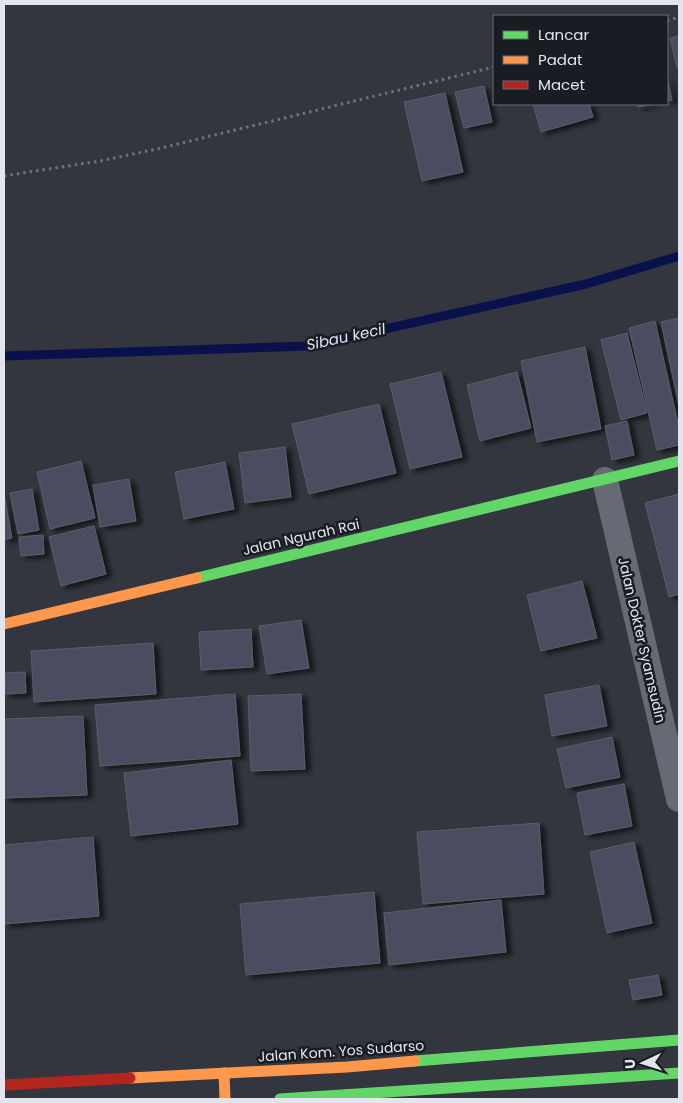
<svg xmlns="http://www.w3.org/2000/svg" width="683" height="1103" font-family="Poppins,sans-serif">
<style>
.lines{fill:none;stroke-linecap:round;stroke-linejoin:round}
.stream{stroke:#09114c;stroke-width:9}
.building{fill:#484e5e;stroke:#5b5e64;filter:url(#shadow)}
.path{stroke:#6e727a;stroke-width:3;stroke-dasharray:2.5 4;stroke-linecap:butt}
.street{stroke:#656a74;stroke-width:26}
.fast{stroke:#63d668;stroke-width:11}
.slow{stroke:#ff974d;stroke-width:11}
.jam{stroke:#b3261e;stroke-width:11}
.labels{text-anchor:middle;stroke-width:5;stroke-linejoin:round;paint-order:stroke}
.street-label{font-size:14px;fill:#e2e5ee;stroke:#191c22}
.water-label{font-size:15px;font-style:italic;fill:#dce4f8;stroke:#191c22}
</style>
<defs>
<filter id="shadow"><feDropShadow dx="5.5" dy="3" stdDeviation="2.5" flood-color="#0009"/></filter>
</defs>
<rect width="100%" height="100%" fill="#33363e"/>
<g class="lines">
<!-- stream -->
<polyline class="stream" points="4,356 309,346 586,284 679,256"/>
</g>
<!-- building -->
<g class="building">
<polygon points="679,36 679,67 677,68 670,38"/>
<polygon points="667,77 672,100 667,101"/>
<polygon points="484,86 492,122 464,128 455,92"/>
<polygon points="445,93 463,172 422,181 404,102"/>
<polygon points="533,104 589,104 593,117 541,132"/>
<polygon points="637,104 654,104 638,107"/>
<polygon points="679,318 679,406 661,322"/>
<polygon points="655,321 679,428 679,445 657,450 629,328"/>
<polygon points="627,333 647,413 621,420 601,340"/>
<polygon points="585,347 601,429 537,442 521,361"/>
<polygon points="441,372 462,457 410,469 390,384"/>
<polygon points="517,372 531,428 480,441 467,385"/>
<polygon points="379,404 396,473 309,494 292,424"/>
<polygon points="627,421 634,455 612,460 605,426"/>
<polygon points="285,447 291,497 245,503 239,453"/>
<polygon points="81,461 95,518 50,529 37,472"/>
<polygon points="225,462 234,509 184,519 175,472"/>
<polygon points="129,479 136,521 100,527 93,485"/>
<polygon points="32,489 39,530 18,534 10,493"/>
<polygon points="4,494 12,538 4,540"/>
<polygon points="679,494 679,594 669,597 645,503"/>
<polygon points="94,526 106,574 61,586 49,537"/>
<polygon points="43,535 44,554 21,556 19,537"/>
<polygon points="582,581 597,638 541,651 527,595"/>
<polygon points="301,620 309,668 267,674 259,626"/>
<polygon points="251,629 253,667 201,670 199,632"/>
<polygon points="153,643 156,694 34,702 31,651"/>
<polygon points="25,672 26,693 5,694 5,673"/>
<polygon points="599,685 607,726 552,736 545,695"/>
<polygon points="235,694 240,756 100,766 95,705"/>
<polygon points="301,694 305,769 251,771 248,696"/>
<polygon points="83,716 87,795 4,798 4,719"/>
<polygon points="612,737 620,777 566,788 557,749"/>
<polygon points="231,760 238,824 131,836 124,773"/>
<polygon points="624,784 632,826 585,835 577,793"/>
<polygon points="539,823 544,894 423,904 417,832"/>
<polygon points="93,837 99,916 4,924 4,845"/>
<polygon points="634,842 652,923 607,933 590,852"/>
<polygon points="374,892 380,963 246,975 240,904"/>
<polygon points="501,900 506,952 389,965 384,913"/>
<polygon points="658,975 662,995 633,1000 629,980"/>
</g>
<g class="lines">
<!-- path -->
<g class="path">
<polyline points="667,21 679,17"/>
<polyline points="4,176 100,161 157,149 494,67"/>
</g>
<!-- street -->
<polyline class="street" points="605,480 679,799"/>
<!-- fast -->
<g class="fast">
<polyline points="197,578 679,461"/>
<polyline points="415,1061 679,1040"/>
<polyline points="280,1099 679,1073"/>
</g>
<!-- slow -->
<g class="slow">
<polyline points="4,624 197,578"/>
<polyline points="224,1073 225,1099"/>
<polyline points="130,1078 347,1067 415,1061"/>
</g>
<!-- jam -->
<polyline class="jam" points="4,1085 130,1078"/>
</g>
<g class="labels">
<!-- street labels -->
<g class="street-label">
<text transform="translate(301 537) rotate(-13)" y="5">Jalan Ngurah Rai</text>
<text transform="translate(642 640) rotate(77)" y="5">Jalan Dokter Syamsudin</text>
<text transform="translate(341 1051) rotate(-4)" y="5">Jalan Kom. Yos Sudarso</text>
</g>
<!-- water labels -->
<g class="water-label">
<text transform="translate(346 337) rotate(-12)" y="5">Sibau kecil</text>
</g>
</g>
<!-- border -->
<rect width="683" height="1103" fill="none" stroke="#e2e5ee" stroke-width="10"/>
<!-- legend -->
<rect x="493" y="15" width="175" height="90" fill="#191c22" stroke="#696c74"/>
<rect x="503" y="31" width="25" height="8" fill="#63d668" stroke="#696c74"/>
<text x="538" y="40" font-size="15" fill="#e2e5ee">Lancar</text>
<rect x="503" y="56" width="25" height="8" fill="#ff974d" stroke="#696c74"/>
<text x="538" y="65" font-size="15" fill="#e2e5ee">Padat</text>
<rect x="503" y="81" width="25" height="8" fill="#b3261e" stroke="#696c74"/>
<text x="538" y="90" font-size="15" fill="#e2e5ee">Macet</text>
<!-- north arrow -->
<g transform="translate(643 1063) rotate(266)" stroke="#191c22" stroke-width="4" paint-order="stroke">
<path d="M0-4L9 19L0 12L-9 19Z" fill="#e2e5ee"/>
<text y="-8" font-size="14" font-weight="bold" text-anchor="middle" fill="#e2e5ee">U</text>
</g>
</svg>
